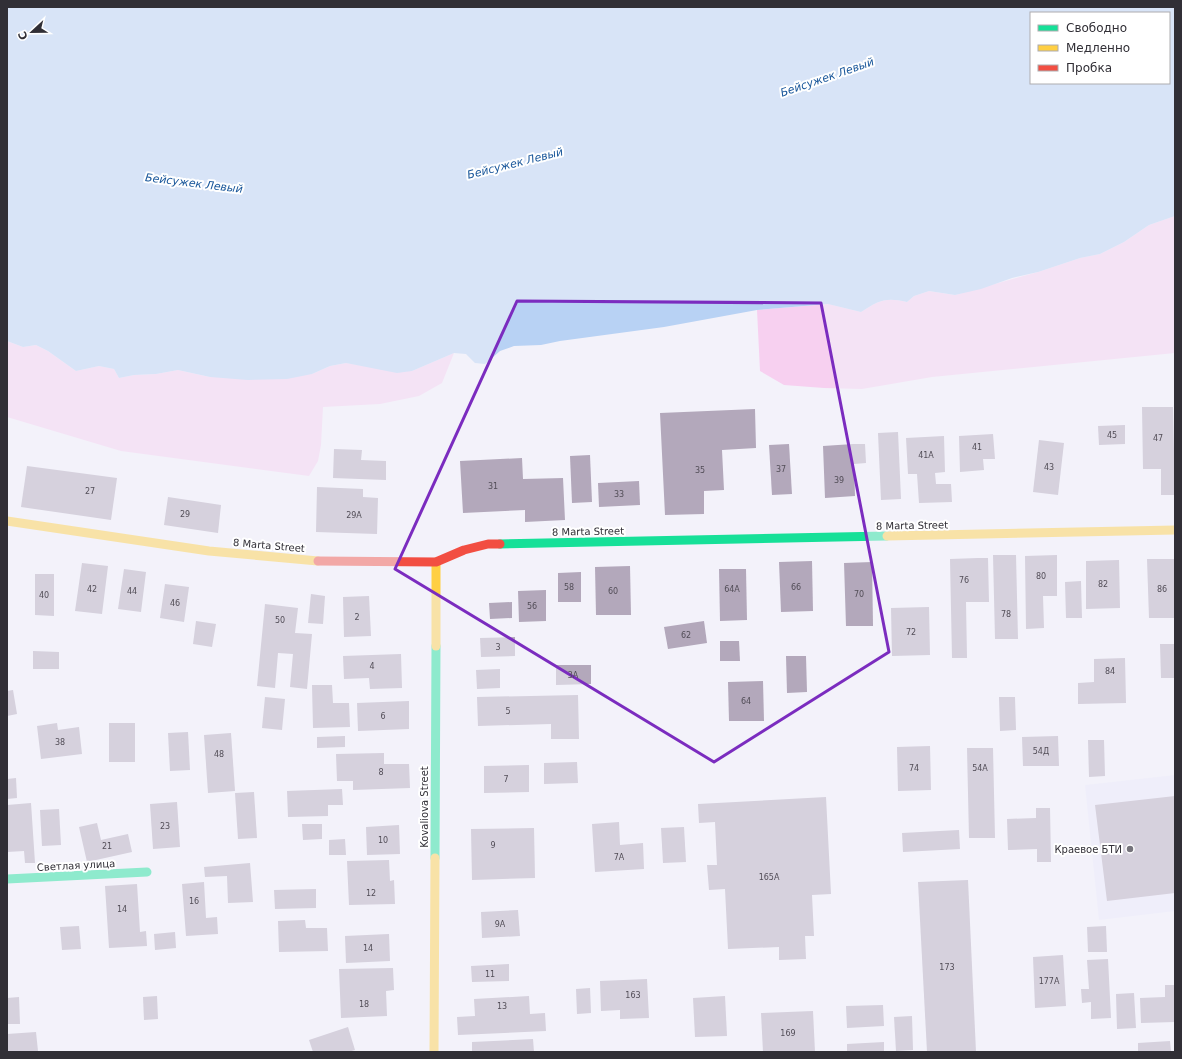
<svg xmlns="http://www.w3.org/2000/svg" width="1182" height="1059" font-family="'DejaVu Sans',sans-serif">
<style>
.built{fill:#ece9fa}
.green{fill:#f7d0f0}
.water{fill:#b8d2f4;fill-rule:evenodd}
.building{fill:#b3a8bb}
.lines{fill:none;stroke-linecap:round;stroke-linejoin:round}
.fast{stroke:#16e098;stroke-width:9}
.slow{stroke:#ffcf43;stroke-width:9}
.jam{stroke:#f24e42;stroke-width:9}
.marked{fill:none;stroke:#7b2cbf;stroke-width:3;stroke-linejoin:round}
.poi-dot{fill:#75737b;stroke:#fff;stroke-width:1.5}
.labels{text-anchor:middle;stroke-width:4;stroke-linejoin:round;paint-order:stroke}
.number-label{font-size:8px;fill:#524d57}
.street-label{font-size:10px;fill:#312f36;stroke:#fff}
.poi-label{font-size:10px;fill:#312f36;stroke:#fff;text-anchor:end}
.water-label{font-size:11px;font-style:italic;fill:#18569a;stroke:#fff}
</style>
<rect width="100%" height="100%" fill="#f3f2fa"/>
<!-- built -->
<polygon class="built" points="1175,775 1175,911 1099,920 1085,785"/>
<!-- green -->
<g class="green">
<path d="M 1175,216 L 1175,353 L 932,377 L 862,389 L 824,388 L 784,385 L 760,371 L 757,310 L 829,304 L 861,312 C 879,300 886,297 907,302 L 914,296 L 929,291 L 955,295 L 1038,272 L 1080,258 L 1100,254 L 1124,242 L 1149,225 Z"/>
<polygon points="7,341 23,347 36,345 48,351 76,371 99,366 114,369 119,378 134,375 156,374 178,370 210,377 312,374 330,366 346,363 370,367 412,371 454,353 442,383 419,396 380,404 323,407 321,445 318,461 309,476 121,451 7,417"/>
</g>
<!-- water -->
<path class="water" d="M 7,7 L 1175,7 L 1175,216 L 1149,225 L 1124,242 L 1100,254 L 1080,258 L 1038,272 L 1012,278 L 981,289 L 955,295 L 929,291 L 914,296 L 907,302 C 886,297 879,300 861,312 L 828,304 L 757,310 L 664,327 L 560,341 L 541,345 L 514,346 L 500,351 L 485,364 L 475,363 L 466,354 L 454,353 L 412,371 L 397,373 L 346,363 L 330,366 L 312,374 L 287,379 L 248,380 L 210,377 L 178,370 L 156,374 L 134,375 L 119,378 L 114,369 L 99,366 L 76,371 L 48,351 L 36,345 L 23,347 L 7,341 ZM 1031,13 L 1169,13 L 1169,83 L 1031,83 Z"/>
<!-- building -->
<g class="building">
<polygon points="1142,407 1173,407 1175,495 1161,495 1161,469 1143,469"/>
<polygon points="755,409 756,448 722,450 724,490 704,491 704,514 665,515 660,413"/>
<polygon points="1125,425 1125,444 1099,445 1098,426"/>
<polygon points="898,432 901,499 881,500 878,433"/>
<polygon points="993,434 995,459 983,459 984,470 960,472 959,436"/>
<polygon points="944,436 945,472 935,473 936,484 951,484 952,502 919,503 917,474 908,474 906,438"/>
<polygon points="1039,440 1064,443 1058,495 1033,492"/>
<polygon points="789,444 792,494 772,495 769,445"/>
<polygon points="853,444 865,444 866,463 854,464 855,496 825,498 823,446"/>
<polygon points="334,449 362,450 361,460 386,461 386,480 333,478"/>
<polygon points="590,455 592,502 572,503 570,456"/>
<polygon points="522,458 523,479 563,478 565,520 525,522 525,510 463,513 460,461"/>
<polygon points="27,466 117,478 111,520 21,507"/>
<polygon points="639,481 640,505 599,507 598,483"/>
<polygon points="317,487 363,489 363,497 378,498 377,534 316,532"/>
<polygon points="168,497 221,505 218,533 164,525"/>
<polygon points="993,555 1016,555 1018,639 995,639"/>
<polygon points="1057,555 1057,596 1043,596 1044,628 1026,629 1025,556"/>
<polygon points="978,558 988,558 989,602 966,602 967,658 952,658 950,559"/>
<polygon points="1147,559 1175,559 1175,618 1149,618"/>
<polygon points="1119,560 1120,608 1086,609 1086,561"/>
<polygon points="812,561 813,611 781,612 779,562"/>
<polygon points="872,562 873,626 846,626 844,563"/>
<polygon points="82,563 108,566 102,614 75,611"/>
<polygon points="630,566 631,615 596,615 595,567"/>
<polygon points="124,569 146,572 141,612 118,609"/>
<polygon points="719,569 746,569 747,620 720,621"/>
<polygon points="581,572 581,602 558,602 558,573"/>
<polygon points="35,574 54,574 54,616 35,615"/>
<polygon points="1081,581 1082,618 1066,618 1065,582"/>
<polygon points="165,584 189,587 184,622 160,618"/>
<polygon points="546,590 546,621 519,622 518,591"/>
<polygon points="311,594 325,596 323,624 308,623"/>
<polygon points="369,596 371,636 344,637 343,597"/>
<polygon points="512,602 512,618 490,619 489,603"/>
<polygon points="265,604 298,608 295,633 312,634 307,689 290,687 293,654 278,653 275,688 257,686"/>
<polygon points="929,607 930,655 892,656 891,608"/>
<polygon points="196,621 216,624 212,647 193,644"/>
<polygon points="704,621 707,643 668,649 664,627"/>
<polygon points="515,637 515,656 481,657 480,638"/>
<polygon points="720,641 739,641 740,661 720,661"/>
<polygon points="1160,644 1175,644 1175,678 1161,678"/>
<polygon points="33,651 59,652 59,669 33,669"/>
<polygon points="401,654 402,688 370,689 369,678 344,679 343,656"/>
<polygon points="786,656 806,656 807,692 787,693"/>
<polygon points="1125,658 1126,703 1078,704 1078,683 1094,682 1094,659"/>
<polygon points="556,665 591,665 591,684 556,685"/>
<polygon points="500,669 500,688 477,689 476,670"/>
<polygon points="763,681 764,721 729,721 728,682"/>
<polygon points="312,685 332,685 333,703 349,703 350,727 313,728"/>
<polygon points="13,690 17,714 7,716 7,691"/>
<polygon points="578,695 579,739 551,739 551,724 478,726 477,697"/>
<polygon points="265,697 285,699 282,730 262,728"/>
<polygon points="999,697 1015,697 1016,730 1000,731"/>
<polygon points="409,701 409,729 358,731 357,703"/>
<polygon points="57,723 58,730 79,727 82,754 41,759 37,726"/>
<rect x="109" y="723" width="26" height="39"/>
<polygon points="188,732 190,770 170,771 168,733"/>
<polygon points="231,733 235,791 208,793 204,735"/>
<polygon points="345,736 345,747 317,748 317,737"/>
<polygon points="1058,736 1059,766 1023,766 1022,737"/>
<polygon points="1088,740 1104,740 1105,776 1089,777"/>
<polygon points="930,746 931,790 898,791 897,747"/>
<polygon points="967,748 993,748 995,838 969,838"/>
<polygon points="384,753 384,764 409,764 410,788 353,790 353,781 337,781 336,754"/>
<polygon points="577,762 578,783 544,784 544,763"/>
<polygon points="529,765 529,792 484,793 484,766"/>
<polygon points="16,778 17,798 7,799 7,779"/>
<polygon points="342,789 343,805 328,805 328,816 288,817 287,791"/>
<polygon points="254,792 257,838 238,839 235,793"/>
<polygon points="1175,796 1175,893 1107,901 1095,805"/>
<polygon points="826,797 831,894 812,895 814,936 805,936 806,959 779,960 779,947 728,949 725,889 709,890 707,865 717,865 715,822 699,823 698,804"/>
<polygon points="177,802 180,847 153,849 150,804"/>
<polygon points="31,803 35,863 25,863 24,851 7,852 7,805"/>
<polygon points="1036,808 1050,808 1051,862 1037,862 1037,849 1008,850 1007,819 1036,818"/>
<polygon points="59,809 61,845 42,846 40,810"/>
<polygon points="619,822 620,845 643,843 644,869 595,872 592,824"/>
<polygon points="97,823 101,840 128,834 132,852 87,862 79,827"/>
<polygon points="302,824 322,824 322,839 303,840"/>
<polygon points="399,825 400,854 367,855 366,827"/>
<polygon points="684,827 686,862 663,863 661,828"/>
<polygon points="534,828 535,878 472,880 471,829"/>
<polygon points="959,830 960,849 903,852 902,833"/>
<polygon points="345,839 346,855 329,855 329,840"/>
<polygon points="389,860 390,881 394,880 395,904 349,905 347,861"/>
<polygon points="250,863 253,902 228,903 227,876 205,877 204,867"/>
<polygon points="968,880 976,1052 927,1052 918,882"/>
<polygon points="204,882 206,918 217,917 218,934 186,936 182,884"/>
<polygon points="137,884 140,932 146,931 147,946 109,948 105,886"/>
<polygon points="316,889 316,908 275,909 274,890"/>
<polygon points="518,910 520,936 482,938 481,912"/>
<polygon points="305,920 306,928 327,928 328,951 279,952 278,921"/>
<polygon points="79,926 81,949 62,950 60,927"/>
<polygon points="1106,926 1107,952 1088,952 1087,927"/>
<polygon points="175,932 176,948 155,950 154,934"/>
<polygon points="389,934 390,961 346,963 345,936"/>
<polygon points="1063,955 1066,1006 1035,1008 1033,957"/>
<polygon points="1108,959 1111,1018 1091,1019 1091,1002 1082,1003 1081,989 1089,989 1087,960"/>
<polygon points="509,964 509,981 472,982 471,966"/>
<polygon points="393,968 394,990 386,991 387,1016 341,1018 339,969"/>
<polygon points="647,979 649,1018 620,1019 620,1010 601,1011 600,981"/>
<polygon points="1165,985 1175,985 1175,1022 1141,1023 1140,998 1165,997"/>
<polygon points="590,988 591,1013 577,1014 576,989"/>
<polygon points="1134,993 1136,1028 1117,1029 1116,994"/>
<polygon points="157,996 158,1019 144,1020 143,997"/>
<polygon points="529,996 530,1014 545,1013 546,1031 458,1035 457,1017 475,1016 474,999"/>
<polygon points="725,996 727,1036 695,1037 693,998"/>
<polygon points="19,997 20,1024 7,1024 7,998"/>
<polygon points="883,1005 884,1026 847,1028 846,1006"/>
<polygon points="813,1011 815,1052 763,1052 761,1013"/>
<polygon points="912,1016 913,1050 896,1051 894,1017"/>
<polygon points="348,1027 355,1050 348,1052 313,1052 309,1040"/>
<polygon points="36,1032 38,1051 7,1052 7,1034"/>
<polygon points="533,1039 534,1052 472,1052 472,1042"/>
<polygon points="1170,1041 1171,1052 1138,1052 1138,1043"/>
<polygon points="884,1042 884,1052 847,1052 847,1044"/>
</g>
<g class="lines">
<!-- fast -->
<g class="fast">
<polyline points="500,544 887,536"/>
<polyline points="435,858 436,646"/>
<polyline points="7,879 147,872"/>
</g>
<!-- slow -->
<g class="slow">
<polyline points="7,521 209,551 318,561"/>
<polyline points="887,536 1175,530"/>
<polyline points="436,646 436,562"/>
<polyline points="434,1052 435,858"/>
</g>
<!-- jam -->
<polyline class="jam" points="318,561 436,562 464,550 488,544 500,544"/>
</g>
<!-- marked area -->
<path d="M0 0H1182V1059H0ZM 517,301 L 821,303 L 889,652 L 714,762 L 395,569 Z" fill="#f3f2fa" fill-opacity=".55" fill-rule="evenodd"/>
<path class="marked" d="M 517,301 L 821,303 L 889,652 L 714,762 L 395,569 Z"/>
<!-- markers -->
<circle class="poi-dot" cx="1130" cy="849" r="4"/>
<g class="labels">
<!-- number labels -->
<g class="number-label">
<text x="1112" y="438">45</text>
<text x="1158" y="441">47</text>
<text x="977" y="450">41</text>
<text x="926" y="458">41А</text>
<text x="1049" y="470">43</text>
<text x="781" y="472">37</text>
<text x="700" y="473">35</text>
<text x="839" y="483">39</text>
<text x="493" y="489">31</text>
<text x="90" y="494">27</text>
<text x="619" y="497">33</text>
<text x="185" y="517">29</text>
<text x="354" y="518">29А</text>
<text x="1041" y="579">80</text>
<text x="964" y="583">76</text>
<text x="1103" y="587">82</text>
<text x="569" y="590">58</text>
<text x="796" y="590">66</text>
<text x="92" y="592">42</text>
<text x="732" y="592">64А</text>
<text x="1162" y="592">86</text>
<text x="132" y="594">44</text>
<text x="613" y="594">60</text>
<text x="859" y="597">70</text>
<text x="44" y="598">40</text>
<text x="175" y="606">46</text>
<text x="532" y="609">56</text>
<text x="1006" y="617">78</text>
<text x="357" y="620">2</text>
<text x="280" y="623">50</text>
<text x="911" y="635">72</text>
<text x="686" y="638">62</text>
<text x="498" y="650">3</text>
<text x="372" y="669">4</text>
<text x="1110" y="674">84</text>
<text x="573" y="678">3А</text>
<text x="746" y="704">64</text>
<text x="508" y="714">5</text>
<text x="383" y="719">6</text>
<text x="60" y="745">38</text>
<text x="1041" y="754">54Д</text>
<text x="219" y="757">48</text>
<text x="914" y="771">74</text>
<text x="980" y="771">54А</text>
<text x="381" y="775">8</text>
<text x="506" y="782">7</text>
<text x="165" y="829">23</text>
<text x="383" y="843">10</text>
<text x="493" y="848">9</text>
<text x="107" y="849">21</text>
<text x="619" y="860">7А</text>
<text x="769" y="880">165А</text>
<text x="371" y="896">12</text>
<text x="194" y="904">16</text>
<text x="122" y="912">14</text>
<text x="500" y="927">9А</text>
<text x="368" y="951">14</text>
<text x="947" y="970">173</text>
<text x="490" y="977">11</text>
<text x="1049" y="984">177А</text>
<text x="633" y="998">163</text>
<text x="364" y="1007">18</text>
<text x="502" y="1009">13</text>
<text x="788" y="1036">169</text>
</g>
<!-- street labels -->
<g class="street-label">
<text transform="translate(912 525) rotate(-1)" y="4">8 Marta Street</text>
<text transform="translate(588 531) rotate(-1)" y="4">8 Marta Street</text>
<text transform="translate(269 545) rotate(5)" y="4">8 Marta Street</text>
<text transform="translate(424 807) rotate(-90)" y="4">Kovaliova Street</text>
<text transform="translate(76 865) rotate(-3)" y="4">Светлая улица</text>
</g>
<!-- poi labels -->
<g class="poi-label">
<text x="1122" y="853">Краевое БТИ</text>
</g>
<!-- water labels -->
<g class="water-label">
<text transform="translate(827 77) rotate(-19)" y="4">Бейсужек Левый</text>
<text transform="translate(515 163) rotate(-14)" y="4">Бейсужек Левый</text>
<text transform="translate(194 183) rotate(7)" y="4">Бейсужек Левый</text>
</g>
</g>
<!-- border -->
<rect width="1182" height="1059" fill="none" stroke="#312f36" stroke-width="16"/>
<!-- legend -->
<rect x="1030" y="12" width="140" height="72" fill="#ffffff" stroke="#adacaf"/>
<rect x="1038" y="25" width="20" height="6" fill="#16e098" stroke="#adacaf"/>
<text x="1066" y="32" font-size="12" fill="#312f36">Свободно</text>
<rect x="1038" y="45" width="20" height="6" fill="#ffcf43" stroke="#adacaf"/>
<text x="1066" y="52" font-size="12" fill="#312f36">Медленно</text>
<rect x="1038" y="65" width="20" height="6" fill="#f24e42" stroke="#adacaf"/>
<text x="1066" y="72" font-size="12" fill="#312f36">Пробка</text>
<!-- north arrow -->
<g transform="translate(32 32) rotate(248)" stroke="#ffffff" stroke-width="3" paint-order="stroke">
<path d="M0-3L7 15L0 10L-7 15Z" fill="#312f36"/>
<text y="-6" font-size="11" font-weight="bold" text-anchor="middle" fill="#312f36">С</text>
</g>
</svg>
